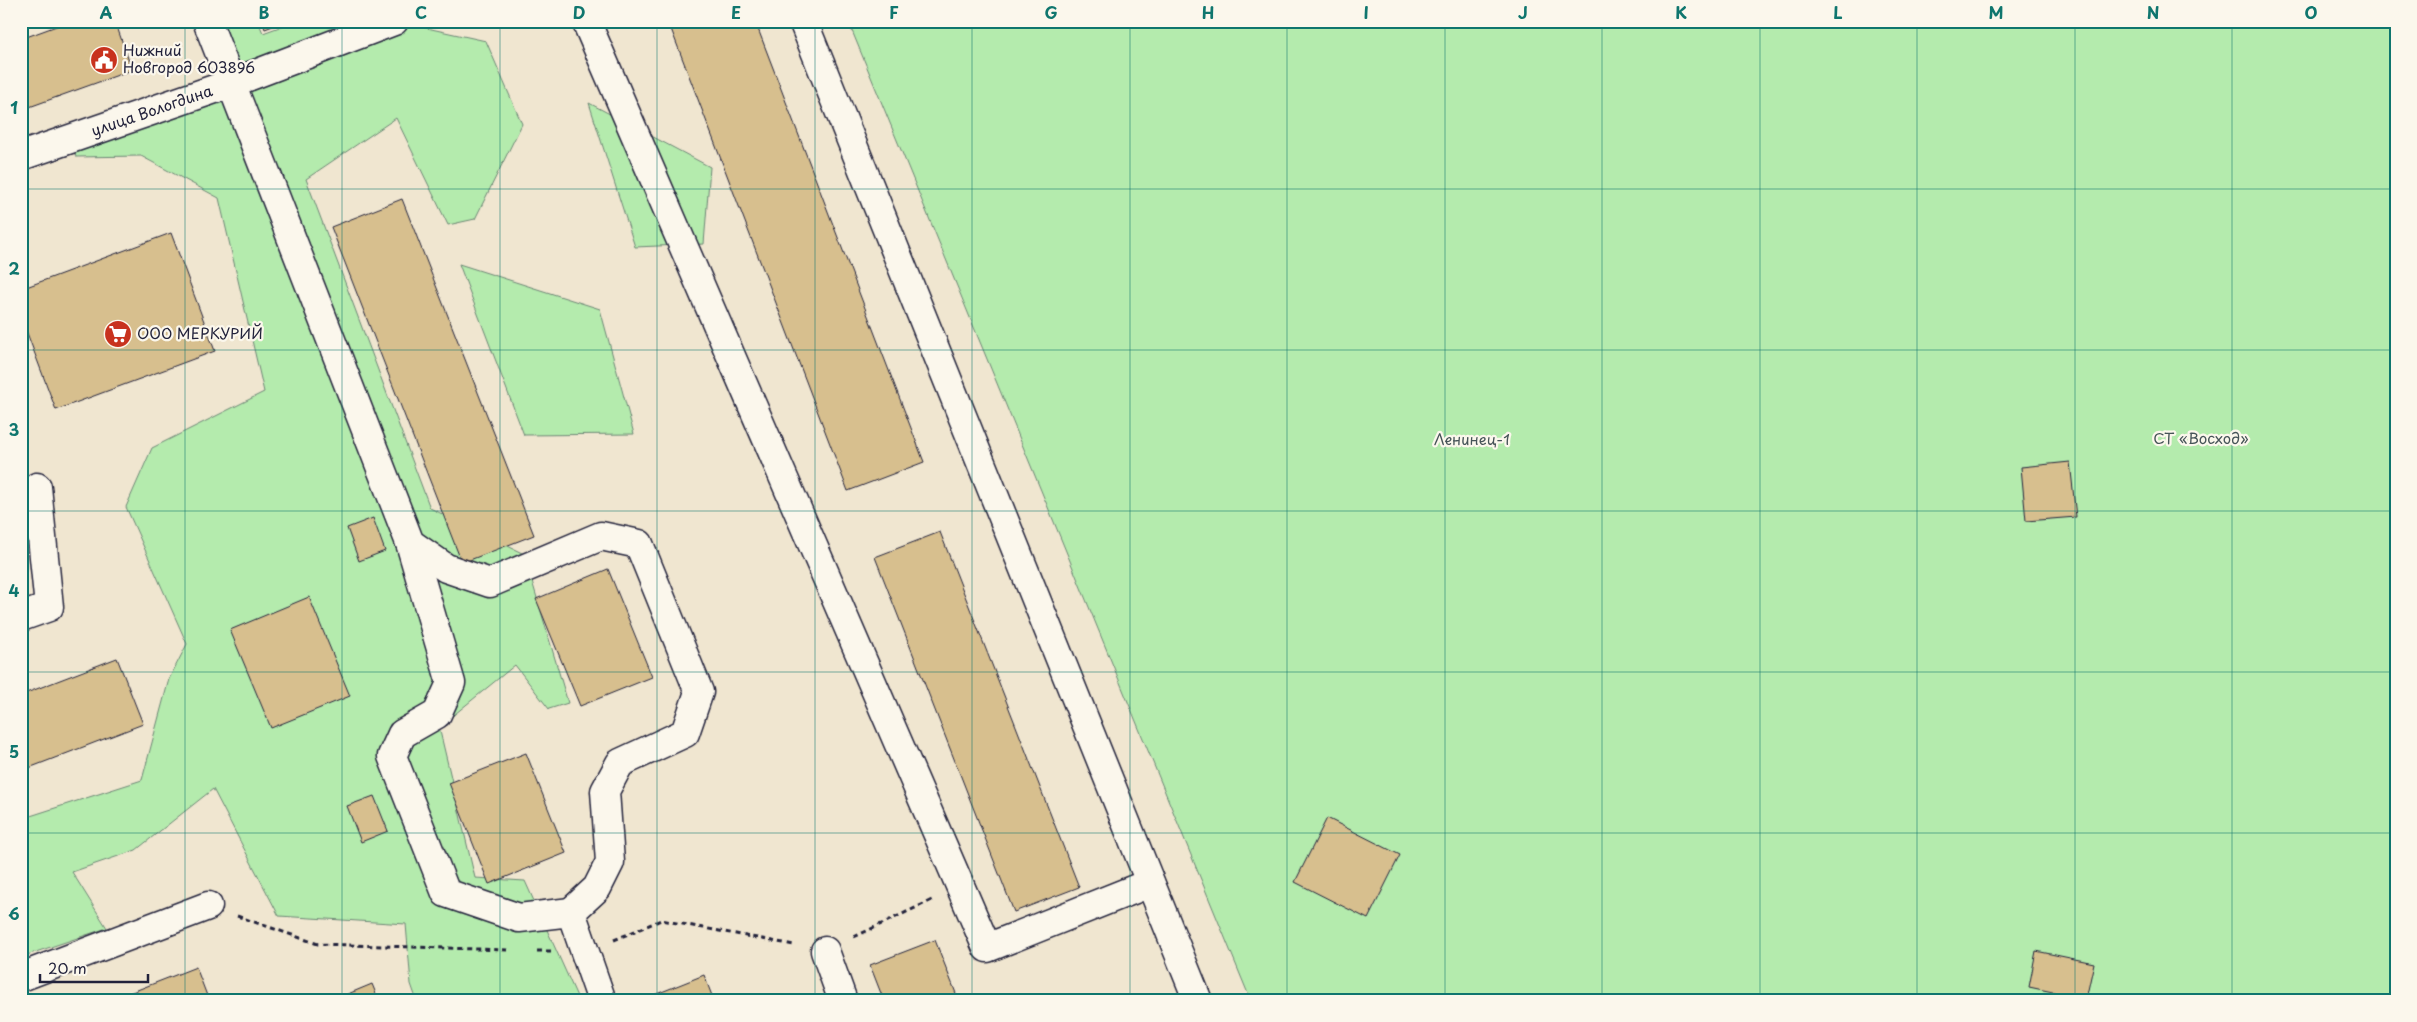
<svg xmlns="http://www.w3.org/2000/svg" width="2417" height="1022" font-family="'Playpen Sans',sans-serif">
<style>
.green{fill:#b4ebad;stroke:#6b8674}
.building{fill:#d7bf8e;stroke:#22223b}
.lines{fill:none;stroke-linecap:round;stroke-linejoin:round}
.minor-casing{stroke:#22223b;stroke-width:31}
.path{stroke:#22223b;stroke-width:3;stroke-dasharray:5 4;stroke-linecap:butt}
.minor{stroke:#fbf7ec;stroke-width:28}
.grid{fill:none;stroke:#0f766e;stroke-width:1;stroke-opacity:0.55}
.labels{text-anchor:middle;stroke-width:4.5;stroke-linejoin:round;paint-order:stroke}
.poi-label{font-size:15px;fill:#22223b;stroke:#fbf7ec;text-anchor:start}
.street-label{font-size:15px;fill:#22223b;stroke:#fbf7ec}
.park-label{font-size:15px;fill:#465458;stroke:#fbf7ec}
.neatline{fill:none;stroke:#0f766e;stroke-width:2}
.grid-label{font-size:16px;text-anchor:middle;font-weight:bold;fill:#0f766e}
</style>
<rect width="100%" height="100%" fill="#f0e6d0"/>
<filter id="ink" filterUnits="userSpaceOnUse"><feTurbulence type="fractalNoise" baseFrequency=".02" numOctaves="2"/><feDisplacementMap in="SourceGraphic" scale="10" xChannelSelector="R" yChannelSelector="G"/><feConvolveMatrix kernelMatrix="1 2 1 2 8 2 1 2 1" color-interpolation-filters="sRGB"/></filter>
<g filter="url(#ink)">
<!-- green -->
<g class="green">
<polygon points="200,21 258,21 263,33 296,21 365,21 245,67"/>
<polygon points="848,21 2396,21 2396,1001 1251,1001"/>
<polygon points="413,25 486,41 522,124 475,219 448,225 396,118 306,179 430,508 524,554 568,703 549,709 515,665 439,727 475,878 525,881 579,1001 417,1001 411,984 406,924 279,916 213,789 136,850 72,872 107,928 21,957 21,819 142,780 169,679 187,644 126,507 152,448 264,392 219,198 141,156 76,157 65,127 166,91 226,101 253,83"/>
<polygon points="589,103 710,167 704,244 635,247"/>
<polygon points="459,264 600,309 634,434 524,435"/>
</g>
<!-- building -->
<g class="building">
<polygon points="70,21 115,21 132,70 21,110 21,39"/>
<polygon points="262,21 286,21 265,29"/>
<polygon points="668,21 755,21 924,462 848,491"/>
<polygon points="402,199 534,535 462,563 331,227"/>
<polygon points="171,233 215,351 56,410 21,317 21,289"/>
<polygon points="2070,462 2076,517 2026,521 2021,467"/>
<polygon points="373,518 385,551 359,561 347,528"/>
<polygon points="940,532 1079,887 1014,912 875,557"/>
<polygon points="608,569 652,677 580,706 536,599"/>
<polygon points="309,597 350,696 271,728 230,630"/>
<polygon points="117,658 143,724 21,771 21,695"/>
<polygon points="526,753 566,853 489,884 449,783"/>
<polygon points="374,796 388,831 361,842 347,806"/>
<polygon points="1327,818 1400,855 1368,919 1295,882"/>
<polygon points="935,940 959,1001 884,1001 870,965"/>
<polygon points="2036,951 2094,963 2086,999 2029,987"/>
<polygon points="196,967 209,1001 109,1001"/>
<polygon points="704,975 714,1001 639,1001"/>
<polygon points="372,984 379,1001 331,1001"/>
</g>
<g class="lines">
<!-- minor casing -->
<g class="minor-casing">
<g id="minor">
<polyline points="207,21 410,543 446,568 490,583 601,536 639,544 699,692 685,733 620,763 605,791 610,862 597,888 571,912 602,1001"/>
<polyline points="586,21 987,948 1150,883"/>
<polyline points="803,21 1198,1001"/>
<polyline points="21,156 232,83 394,21"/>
<polyline points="410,543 451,683 437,714 402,734 392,756 446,893 519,918 571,912"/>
<polyline points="21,617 49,607 37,487"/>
<polyline points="825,951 843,1001"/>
<polyline points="21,977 208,906"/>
</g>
</g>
<!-- path -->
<g class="path">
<polyline points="237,916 318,944 508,950"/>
<polyline points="854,937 932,900"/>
<polyline points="614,940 661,920 794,945"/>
<polyline points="537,951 551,951"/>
</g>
<!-- minor -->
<use href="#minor" class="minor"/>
</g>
</g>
<!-- grid -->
<path class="grid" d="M 185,21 L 185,1001M 342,21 L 342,1001M 500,21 L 500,1001M 657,21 L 657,1001M 815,21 L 815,1001M 972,21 L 972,1001M 1130,21 L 1130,1001M 1287,21 L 1287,1001M 1445,21 L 1445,1001M 1602,21 L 1602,1001M 1760,21 L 1760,1001M 1917,21 L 1917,1001M 2075,21 L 2075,1001M 2232,21 L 2232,1001M 21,189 L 2396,189M 21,350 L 2396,350M 21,511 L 2396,511M 21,672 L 2396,672M 21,833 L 2396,833"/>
<!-- icons -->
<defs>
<g id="civic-disc" transform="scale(1.4375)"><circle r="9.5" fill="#c8321e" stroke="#fbf7ec"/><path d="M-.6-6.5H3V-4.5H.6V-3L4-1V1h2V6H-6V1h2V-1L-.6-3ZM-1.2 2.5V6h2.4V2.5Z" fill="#fff"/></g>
<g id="supermarket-disc" transform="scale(1.4375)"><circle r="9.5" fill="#c8321e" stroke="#fbf7ec"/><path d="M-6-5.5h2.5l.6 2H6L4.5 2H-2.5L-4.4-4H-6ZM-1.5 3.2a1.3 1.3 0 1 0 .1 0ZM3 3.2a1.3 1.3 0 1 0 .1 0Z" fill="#fff"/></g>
</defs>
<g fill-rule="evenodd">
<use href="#civic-disc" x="104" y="60"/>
<use href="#supermarket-disc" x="118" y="334"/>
</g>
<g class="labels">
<!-- poi labels -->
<g class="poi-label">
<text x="123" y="56">Нижний<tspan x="123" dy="17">Новгород 603896</tspan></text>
<text x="137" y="339">ООО МЕРКУРИЙ</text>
</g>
<!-- street labels -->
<g class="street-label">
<text transform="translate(152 111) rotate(-19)" y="5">улица Вологдина</text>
</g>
<!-- park labels -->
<g class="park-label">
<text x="2201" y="444">СТ «Восход»</text>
<text x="1472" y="445">Ленинец-1</text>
</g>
</g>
<!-- margin -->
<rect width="2417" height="1022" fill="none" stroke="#fbf7ec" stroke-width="55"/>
<!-- scale -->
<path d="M40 974v8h108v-8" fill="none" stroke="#22223b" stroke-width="2.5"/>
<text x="48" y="974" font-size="15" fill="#22223b" stroke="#fbf7ec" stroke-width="4" paint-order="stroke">20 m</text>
<rect x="28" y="28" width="2362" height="966" class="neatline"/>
<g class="grid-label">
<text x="106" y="19">A</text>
<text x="264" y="19">B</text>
<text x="421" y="19">C</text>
<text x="579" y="19">D</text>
<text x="736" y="19">E</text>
<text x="894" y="19">F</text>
<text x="1051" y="19">G</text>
<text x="1208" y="19">H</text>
<text x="1366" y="19">I</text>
<text x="1523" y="19">J</text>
<text x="1681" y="19">K</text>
<text x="1838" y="19">L</text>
<text x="1996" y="19">M</text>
<text x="2153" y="19">N</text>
<text x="2311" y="19">O</text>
<text x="14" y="114">1</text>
<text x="14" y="275">2</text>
<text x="14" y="436">3</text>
<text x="14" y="597">4</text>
<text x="14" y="758">5</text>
<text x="14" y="920">6</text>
</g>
</svg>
